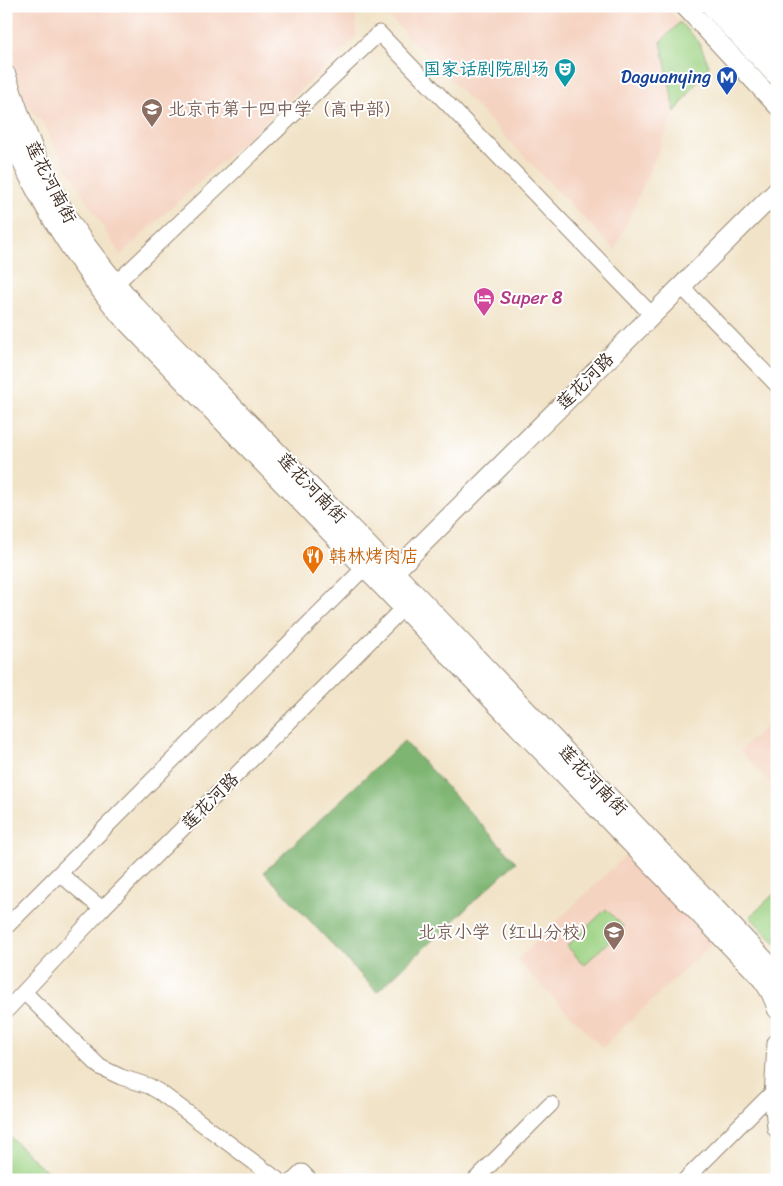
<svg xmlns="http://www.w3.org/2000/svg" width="783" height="1186" font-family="Sriracha,'LXGW WenKai TC',sans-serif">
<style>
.built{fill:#f5d3c1}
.green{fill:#9ed384;stroke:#6c7e51}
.forest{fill:#7eb572;stroke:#5c7048}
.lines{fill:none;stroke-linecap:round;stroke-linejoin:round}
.minor-casing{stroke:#968672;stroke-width:17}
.tertiary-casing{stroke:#968672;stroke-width:21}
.trunk-casing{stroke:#968672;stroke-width:27}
.minor{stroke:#fff;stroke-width:15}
.tertiary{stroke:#fff;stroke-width:19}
.trunk{stroke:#fff;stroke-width:25}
.labels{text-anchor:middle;stroke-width:4;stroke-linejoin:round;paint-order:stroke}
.culture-label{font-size:18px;fill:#0d838f;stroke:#fff;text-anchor:end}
.transit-label{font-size:18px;fill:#164399;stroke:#fff;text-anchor:end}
.education-label{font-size:18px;fill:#785e54;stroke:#fff;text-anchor:start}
.street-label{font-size:18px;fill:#3b2a1e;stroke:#fff}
.hotel-label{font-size:18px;fill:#b23c85;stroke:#fff;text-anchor:start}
.food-label{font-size:18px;fill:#c56008;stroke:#fff;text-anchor:start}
</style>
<rect width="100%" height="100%" fill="#fff"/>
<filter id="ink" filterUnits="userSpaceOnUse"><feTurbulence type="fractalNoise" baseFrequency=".02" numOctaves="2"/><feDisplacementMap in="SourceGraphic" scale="10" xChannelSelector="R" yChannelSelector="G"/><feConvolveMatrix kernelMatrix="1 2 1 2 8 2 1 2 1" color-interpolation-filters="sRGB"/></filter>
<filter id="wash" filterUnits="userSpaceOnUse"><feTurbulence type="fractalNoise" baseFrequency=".0096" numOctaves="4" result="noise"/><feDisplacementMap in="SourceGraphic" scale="20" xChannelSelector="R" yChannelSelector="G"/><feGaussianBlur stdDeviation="1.12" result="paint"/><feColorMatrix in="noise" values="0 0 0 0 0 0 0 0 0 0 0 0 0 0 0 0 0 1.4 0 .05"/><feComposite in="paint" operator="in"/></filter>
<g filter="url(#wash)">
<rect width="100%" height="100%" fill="#f1e3c7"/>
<!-- built -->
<g class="built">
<polygon points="6,6 356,6 356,38 120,255 58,153 44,124 25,103 6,38"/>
<polygon points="379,6 435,6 440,11 446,6 665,6 699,42 709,66 675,112 615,250"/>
<polygon points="777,715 777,789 740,751"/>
<polygon points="627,854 712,943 602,1048 517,960"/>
</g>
<!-- green -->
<g class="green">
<polygon points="680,22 699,42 709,66 675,112 661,42"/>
<polygon points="777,891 777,945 750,917"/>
<polygon points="606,909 624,927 584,965 567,946"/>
<polygon points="6,1133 34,1160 58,1180 6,1180"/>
</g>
<!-- forest -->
<polygon class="forest" points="404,741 516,862 377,992 264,872"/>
</g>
<g filter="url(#ink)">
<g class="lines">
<!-- minor casing -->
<g class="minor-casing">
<g id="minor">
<polyline points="681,286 777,385"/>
<polyline points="109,290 379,33 651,314"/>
<polyline points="60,874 102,909"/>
<polyline points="6,927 371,561"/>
<polyline points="24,992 100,1067 121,1077 149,1086 161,1093 278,1180"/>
<polyline points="6,1011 102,909 410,601"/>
<polyline points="294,1180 302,1172 310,1180"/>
<polyline points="475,1180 551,1104"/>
<polyline points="685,1180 775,1090"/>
</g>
</g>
<!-- tertiary casing -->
<g class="tertiary-casing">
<g id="tertiary">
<polyline points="685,6 777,105"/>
<polyline points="774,6 777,9"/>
<path d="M 6,75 C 23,127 42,176 71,223 C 89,252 112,278 134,305 L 423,602 L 777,973"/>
<path d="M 6,125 C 15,146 24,168 35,188 C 59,235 89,276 121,316 L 738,954 C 755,971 771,985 777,1009"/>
<polyline points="394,572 777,191"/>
<polyline points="777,1043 774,1098 777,1128"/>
</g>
</g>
<!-- trunk casing -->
<g class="trunk-casing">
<g id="trunk">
<polyline points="715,6 777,72"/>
<polyline points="747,6 777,38"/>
</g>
</g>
<!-- minor -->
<use href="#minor" class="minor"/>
<!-- tertiary -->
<use href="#tertiary" class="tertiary"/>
<!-- trunk -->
<use href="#trunk" class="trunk"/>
</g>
</g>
<!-- icons -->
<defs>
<g id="theatre-pin" transform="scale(1.125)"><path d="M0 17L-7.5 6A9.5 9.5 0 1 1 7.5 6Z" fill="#0f9aa8" stroke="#fff"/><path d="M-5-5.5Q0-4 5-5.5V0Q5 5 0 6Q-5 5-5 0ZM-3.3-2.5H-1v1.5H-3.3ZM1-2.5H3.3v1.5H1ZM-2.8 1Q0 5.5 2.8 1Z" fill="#fff"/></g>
<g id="metro-pin" transform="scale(1.125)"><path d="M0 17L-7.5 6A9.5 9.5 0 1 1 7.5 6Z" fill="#1a4fb4" stroke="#fff"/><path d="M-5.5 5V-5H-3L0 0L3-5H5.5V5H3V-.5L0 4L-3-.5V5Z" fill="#fff"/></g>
<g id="school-pin" transform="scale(1.125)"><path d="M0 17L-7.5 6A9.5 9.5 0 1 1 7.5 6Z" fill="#8d6e63" stroke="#fff"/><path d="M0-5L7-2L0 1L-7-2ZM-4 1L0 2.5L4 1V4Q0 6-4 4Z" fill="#fff"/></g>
<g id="hotel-pin" transform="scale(1.125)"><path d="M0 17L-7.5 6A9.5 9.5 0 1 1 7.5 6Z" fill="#d1479c" stroke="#fff"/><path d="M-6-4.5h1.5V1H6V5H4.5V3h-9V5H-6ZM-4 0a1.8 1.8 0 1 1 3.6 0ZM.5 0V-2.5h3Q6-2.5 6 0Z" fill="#fff"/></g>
<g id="restaurant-pin" transform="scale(1.125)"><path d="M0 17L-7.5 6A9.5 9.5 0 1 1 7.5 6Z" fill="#e8710a" stroke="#fff"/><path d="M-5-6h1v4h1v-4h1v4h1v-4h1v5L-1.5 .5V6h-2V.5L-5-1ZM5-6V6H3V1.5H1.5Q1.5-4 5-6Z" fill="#fff"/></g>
</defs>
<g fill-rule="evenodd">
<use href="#theatre-pin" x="565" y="69"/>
<use href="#metro-pin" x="727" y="77"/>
<use href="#school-pin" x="152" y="109"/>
<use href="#hotel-pin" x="484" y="298"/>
<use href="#restaurant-pin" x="313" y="556"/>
<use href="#school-pin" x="614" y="932"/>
</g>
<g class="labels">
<!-- culture labels -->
<g class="culture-label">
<text x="549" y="75">国家话剧院剧场</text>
</g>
<!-- transit labels -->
<g class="transit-label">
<text x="711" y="83">Daguanying</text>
</g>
<!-- education labels -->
<g class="education-label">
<text x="168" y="115">北京市第十四中学（高中部）</text>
<text x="598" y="938" text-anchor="end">北京小学（红山分校）</text>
</g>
<!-- street labels -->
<g class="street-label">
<text transform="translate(51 182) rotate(63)" y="6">莲花河南街</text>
<text transform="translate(585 381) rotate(-45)" y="6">莲花河路</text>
<text transform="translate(312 488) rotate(46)" y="6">莲花河南街</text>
<text transform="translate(593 780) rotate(46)" y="6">莲花河南街</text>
<text transform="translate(210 801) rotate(-45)" y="6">莲花河路</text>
</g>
<!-- hotel labels -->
<g class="hotel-label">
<text x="500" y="304">Super 8</text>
</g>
<!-- food labels -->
<g class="food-label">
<text x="329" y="562">韩林烤肉店</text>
</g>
</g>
<!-- margin -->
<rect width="783" height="1186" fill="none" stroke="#fff" stroke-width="25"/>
</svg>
